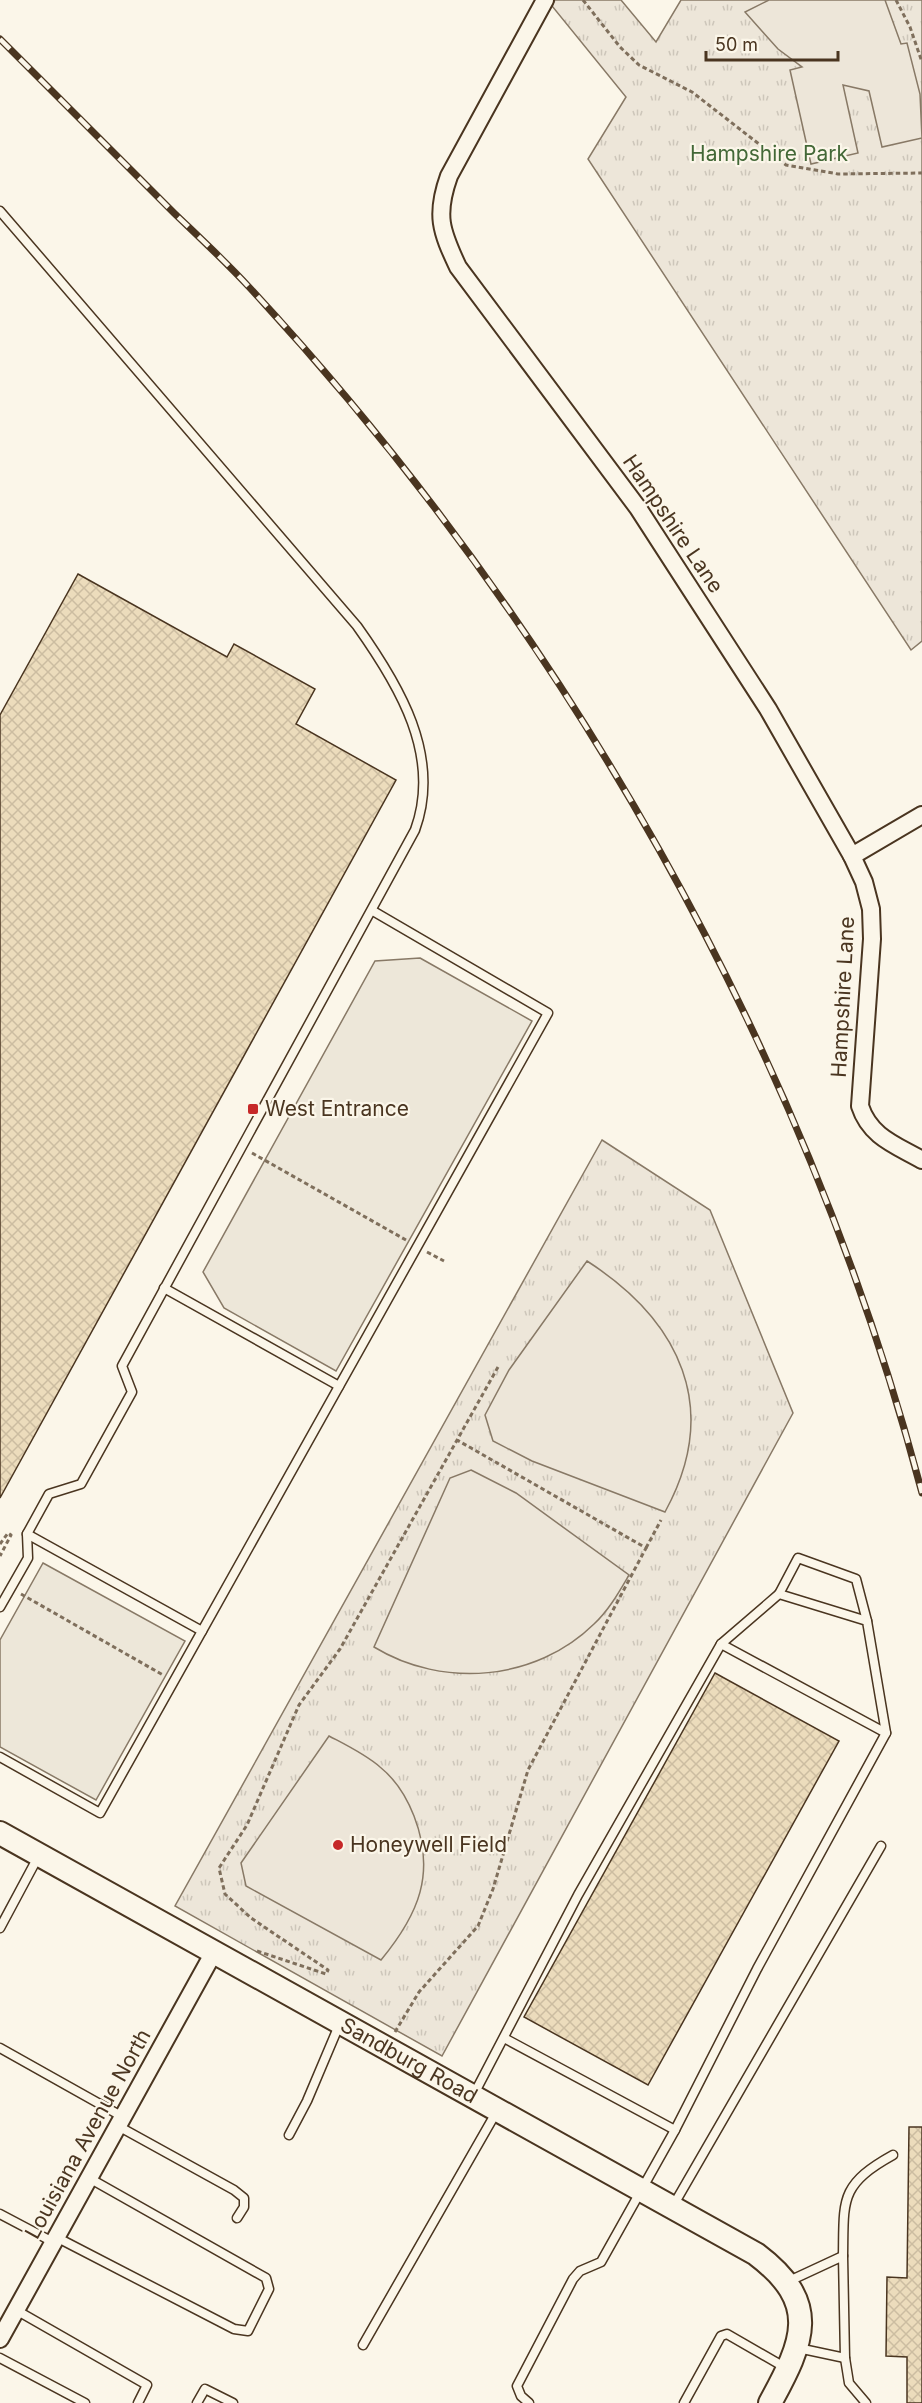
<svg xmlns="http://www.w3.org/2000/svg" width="922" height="2403" font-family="Inter,sans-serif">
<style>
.grass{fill:url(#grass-tufts);stroke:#887966;stroke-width:1.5}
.pitch{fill:#ede6d9;stroke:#887966;stroke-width:1.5}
.parking{fill:#ede7d9;stroke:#887966;stroke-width:1.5}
.building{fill:url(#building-cross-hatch);stroke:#4a3520;stroke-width:1.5}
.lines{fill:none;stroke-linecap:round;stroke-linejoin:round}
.lane-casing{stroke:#4a3520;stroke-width:11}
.street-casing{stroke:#4a3520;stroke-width:20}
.secondary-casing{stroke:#4a3520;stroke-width:26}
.path{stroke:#7f6f5c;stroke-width:3;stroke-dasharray:4.5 3;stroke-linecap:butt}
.lane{stroke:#fbf6e9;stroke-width:8}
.street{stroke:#fbf6e9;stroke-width:16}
.secondary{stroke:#fbf6e9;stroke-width:22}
.rail-casing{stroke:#4a3520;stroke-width:7}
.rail{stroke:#fbf6e9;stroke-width:4.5;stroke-dasharray:14;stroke-linecap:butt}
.poi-dot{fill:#c62828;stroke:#fbf6e9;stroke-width:2}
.labels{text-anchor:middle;stroke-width:4.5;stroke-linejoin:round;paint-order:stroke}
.park-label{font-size:21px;fill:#436837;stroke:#fbf6e9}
.street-label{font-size:21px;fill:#4a3520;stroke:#fbf6e9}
.poi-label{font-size:21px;fill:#4a3520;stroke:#fbf6e9;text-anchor:start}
</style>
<defs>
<pattern id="grass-tufts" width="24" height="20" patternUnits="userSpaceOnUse" patternTransform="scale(1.5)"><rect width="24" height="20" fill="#ede6d9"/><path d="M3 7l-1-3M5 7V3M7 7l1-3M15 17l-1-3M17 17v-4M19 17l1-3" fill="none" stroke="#cdc6ba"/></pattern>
<pattern id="building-cross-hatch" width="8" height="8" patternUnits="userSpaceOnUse" patternTransform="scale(1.5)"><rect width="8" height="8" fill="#ecdcbc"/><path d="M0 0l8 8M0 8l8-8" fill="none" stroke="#ccbda1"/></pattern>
</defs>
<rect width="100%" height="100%" fill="#fbf6e9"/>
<!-- grass -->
<g class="grass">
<polygon points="555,0 621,0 656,42 681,0 922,0 922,641 911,650 588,159 626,97 552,6"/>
<polygon points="602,1140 710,1210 793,1413 442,2056 175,1906"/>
</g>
<!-- pitch -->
<g class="pitch">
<polygon points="769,0 885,0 901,44 907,43 920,94 922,138 882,147 869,91 843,85 858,153 811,164 790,70 802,67 778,49 745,12"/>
<path d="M 587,1261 C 680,1321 722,1408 665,1512 L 532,1461 L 493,1441 L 485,1415 L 509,1370 Z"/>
<path d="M 471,1470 L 516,1493 L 629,1575 C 619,1592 609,1610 594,1624 C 536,1681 443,1689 374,1647 L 450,1478 Z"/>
<path d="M 329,1736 C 346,1745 365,1754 380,1767 C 395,1779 407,1798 414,1816 C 436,1873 419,1914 381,1960 L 246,1886 L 241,1863 Z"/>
</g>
<!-- parking -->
<g class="parking">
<polygon points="420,958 532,1021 336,1371 224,1308 203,1272 375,961"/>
<polygon points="43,1563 185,1641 96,1800 0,1747 0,1640"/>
</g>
<!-- building -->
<g class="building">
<polygon points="78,574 227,657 234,644 315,689 296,724 396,780 0,1498 0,715"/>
<polygon points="715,1673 839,1741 648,2085 524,2017"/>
<polygon points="909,2127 922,2127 922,2403 907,2403 907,2357 886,2356 887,2277 907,2278"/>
</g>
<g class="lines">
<!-- lane casing -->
<g class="lane-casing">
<g id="lane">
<path d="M 0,211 L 357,626 C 399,685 442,756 415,830 L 122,1366 L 132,1392 L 81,1484 L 49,1494 L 27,1534 L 28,1558 L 0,1607"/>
<polyline points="164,1288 339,1386"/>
<polyline points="779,1594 798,1558 856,1579 867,1621"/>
<polyline points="202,1631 548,1013 373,911"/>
<polyline points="721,1644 886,1733"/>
<polyline points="0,1757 100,1813 202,1631 27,1534"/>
<polyline points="0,1928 38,1857"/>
<polyline points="504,2038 675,2130"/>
<polyline points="0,2048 123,2117"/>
<polyline points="473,2096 578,1895 721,1644 779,1594 867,1621 886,1733 757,1969 675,2130 601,2262 580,2271 573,2279 517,2386 521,2396 529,2403"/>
<polyline points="118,2126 234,2190 244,2198 244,2207 237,2218"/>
<polyline points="289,2135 307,2101 340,2023"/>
<polyline points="673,2206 881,1846"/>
<polyline points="0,2214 53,2242"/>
<polyline points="56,2237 234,2329 248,2331 269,2289 266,2278 89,2178"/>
<path d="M 843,2256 C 844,2200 839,2185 893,2155"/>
<polyline points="787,2282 843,2256 845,2358 798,2348"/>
<polyline points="16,2310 147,2385 138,2403"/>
<polyline points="363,2345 497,2111"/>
<polyline points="0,2358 85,2403"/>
<polyline points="845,2358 849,2383 866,2403"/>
<polyline points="197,2403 205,2389 233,2403"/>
<polyline points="684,2403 721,2336 727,2334 786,2368"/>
</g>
</g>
<!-- street casing -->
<g class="street-casing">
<g id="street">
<path d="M 545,0 L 449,176 C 435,215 441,231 458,267 L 638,508 L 768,709 L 852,856 L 864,882 L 871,909 L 872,939 L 860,1106 C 870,1137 896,1145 922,1160"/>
<polyline points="852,856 922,815"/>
<polyline points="0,2339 214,1952"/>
</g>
</g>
<!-- secondary casing -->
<g class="secondary-casing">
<g id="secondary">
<path id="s1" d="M 0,1833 L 756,2254 C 821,2303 804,2341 770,2403"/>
</g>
</g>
<!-- path -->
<g class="path">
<polyline points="583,0 620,47 639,65 692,92 786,165 838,174 922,173"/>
<polyline points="896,0 910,27 922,62"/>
<polyline points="252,1153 406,1240"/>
<polyline points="427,1252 444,1261"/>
<polyline points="0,1544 8,1533 11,1535 0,1556"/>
<polyline points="646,1548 661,1520"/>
<polyline points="21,1594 163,1675"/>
<polyline points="257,1951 326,1974 328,1970 251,1918 225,1894 219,1868 247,1825 299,1705 340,1649 498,1367"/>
<polyline points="395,2032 419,1992 478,1926 493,1889 528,1770 646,1548 457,1440"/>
</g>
<!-- lane -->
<use href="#lane" class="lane"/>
<!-- street -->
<use href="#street" class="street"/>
<!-- secondary -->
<use href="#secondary" class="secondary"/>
<!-- rail casing -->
<g class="rail-casing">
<path id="rail" d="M 0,39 C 58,97 116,155 174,213 C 199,237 225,261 249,287 C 562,624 805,1048 922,1493"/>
</g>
<!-- rail -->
<use href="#rail" class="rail"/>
</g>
<!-- markers -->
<g class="poi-dot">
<rect x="247" y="1103" width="12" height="12" rx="3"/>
<circle cx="338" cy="1845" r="6"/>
</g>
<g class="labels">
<!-- park labels -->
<g class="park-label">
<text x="769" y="161">Hampshire Park</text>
</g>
<!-- street labels -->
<g class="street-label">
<text transform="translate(673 524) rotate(56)" y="7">Hampshire Lane</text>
<text transform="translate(843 997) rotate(-87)" y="7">Hampshire Lane</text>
<text dy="7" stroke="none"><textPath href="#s1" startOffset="468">Sandburg Road</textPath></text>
<text transform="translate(88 2134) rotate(-61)" y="7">Louisiana Avenue North</text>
</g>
<!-- poi labels -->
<g class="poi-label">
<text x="265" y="1116">West Entrance</text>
<text x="350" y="1852">Honeywell Field</text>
</g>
</g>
<!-- scale -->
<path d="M706 51v9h132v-9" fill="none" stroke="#4a3520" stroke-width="3"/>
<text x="715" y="51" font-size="18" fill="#4a3520" stroke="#fbf6e9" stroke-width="4.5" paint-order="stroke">50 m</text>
</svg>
